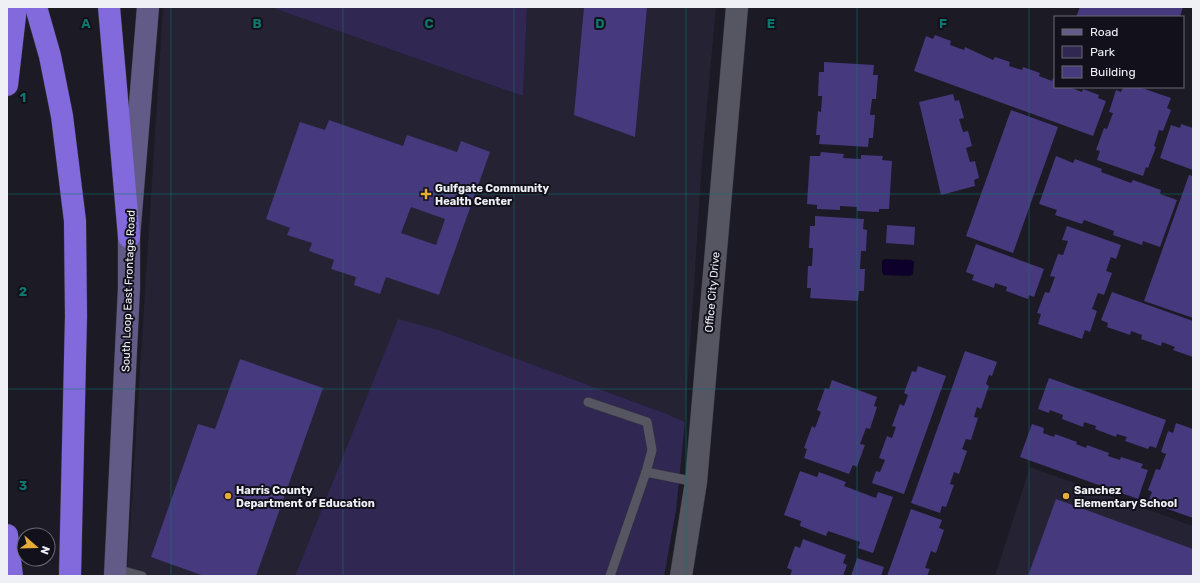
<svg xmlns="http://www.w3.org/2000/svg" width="1200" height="583" font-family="Rubik,sans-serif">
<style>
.built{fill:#252233}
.green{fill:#302753}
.water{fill:#0d002a}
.building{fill:#47397d;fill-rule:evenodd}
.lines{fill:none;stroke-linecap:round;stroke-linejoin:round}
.service-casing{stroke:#35343c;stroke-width:10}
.tertiary-casing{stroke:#35343c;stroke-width:23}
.secondary-casing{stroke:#35343c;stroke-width:23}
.motorway-casing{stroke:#35343c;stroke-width:23}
.service{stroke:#565562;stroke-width:9}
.tertiary{stroke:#565562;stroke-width:22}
.secondary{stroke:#635b87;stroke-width:22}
.motorway{stroke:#826add;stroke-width:22}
.grid{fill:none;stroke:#0f766e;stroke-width:1;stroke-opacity:0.55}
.poi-dot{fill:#e7ac36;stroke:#12111b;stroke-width:1.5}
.labels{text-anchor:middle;stroke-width:4;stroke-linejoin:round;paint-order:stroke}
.poi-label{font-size:11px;font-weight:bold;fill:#efeff6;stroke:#12111b;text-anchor:start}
.street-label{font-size:11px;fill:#efeff6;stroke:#12111b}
.grid-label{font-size:13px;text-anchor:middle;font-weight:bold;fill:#0f766e;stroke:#12111b;stroke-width:4;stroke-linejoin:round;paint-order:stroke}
</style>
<rect width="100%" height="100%" fill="#1b1a25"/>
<!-- built -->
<g class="built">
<polygon points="163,7 270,7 523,96 527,7 716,7 702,162 685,422 667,414 439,330 398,320 295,576 127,576"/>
<polygon points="1030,467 1193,526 1193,576 995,576"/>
</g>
<!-- green -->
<g class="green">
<polygon points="270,7 527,7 523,96"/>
<polygon points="398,319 439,330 667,414 685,422 676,510 664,576 295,576"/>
</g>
<!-- water -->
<polygon class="water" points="885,259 911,260 914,262 913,274 910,276 884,275 882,272 882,261"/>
<!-- building -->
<g class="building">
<polygon points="584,7 647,7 635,137 574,115"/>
<polygon points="1080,7 1183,7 1180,17 1076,17"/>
<polygon points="935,35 951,41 950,45 964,50 965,47 993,60 995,57 1010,62 1009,66 1022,70 1023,67 1040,73 1039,76 1052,81 1053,78 1055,79 1055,87 1069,87 1082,92 1083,89 1099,95 1098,98 1106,101 1093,136 914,71 926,36 933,39"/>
<polygon points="824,62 874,65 873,75 878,75 876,99 872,99 870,115 875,115 873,138 869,138 868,147 819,144 820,135 816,135 818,111 821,112 822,96 818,96 819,72 824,72"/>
<polygon points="1123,87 1139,87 1171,98 1167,108 1171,110 1163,131 1159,130 1154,146 1156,147 1148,168 1146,167 1143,176 1097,160 1100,151 1096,150 1104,128 1107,129 1113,113 1109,112 1116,90 1121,92"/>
<polygon points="953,94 955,101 959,100 964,118 959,119 963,132 968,131 972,146 966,148 970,162 975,161 979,178 974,180 975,186 941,195 919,102"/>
<polygon points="1011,110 1058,127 1013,253 966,236"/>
<path d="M 329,120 L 403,146 L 407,135 L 457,152 L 461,141 L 490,152 L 439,295 L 386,277 L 380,294 L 354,285 L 356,277 L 331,269 L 334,260 L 309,251 L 312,243 L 287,235 L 290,228 L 266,219 L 300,122 L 325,130 ZM 411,207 L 445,219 L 436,245 L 401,233 Z"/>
<polygon points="1181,124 1193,128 1193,170 1160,158 1171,125 1180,128"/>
<polygon points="821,152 844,154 843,158 861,159 861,155 883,156 882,160 892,161 889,209 879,209 879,212 857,211 857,207 840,206 840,210 817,209 817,205 807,204 810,156 820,156"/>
<polygon points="1056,156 1073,163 1075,159 1102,169 1101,172 1131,183 1133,180 1161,190 1160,194 1177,200 1160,247 1143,241 1142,245 1113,235 1114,231 1084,220 1082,224 1055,215 1057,210 1039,204"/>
<polygon points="1189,175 1193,176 1193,318 1144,301"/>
<polygon points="815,216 864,219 863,229 867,230 866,251 861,251 860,269 865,269 864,291 859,291 858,301 810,298 811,288 807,288 808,266 812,266 813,248 809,248 810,226 815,226"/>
<polygon points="887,225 915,227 914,245 886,243"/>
<polygon points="1067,226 1121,245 1116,259 1111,257 1106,271 1112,273 1104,295 1098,293 1092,309 1097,311 1090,332 1085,330 1082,339 1038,324 1041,314 1037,313 1045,292 1049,293 1055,277 1050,276 1058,254 1063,255 1068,241 1062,240"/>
<polygon points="976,244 1044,269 1034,297 1029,295 1028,299 1006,291 1007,287 995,283 994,288 972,280 974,275 966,272"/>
<polygon points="1112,292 1193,321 1193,357 1173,350 1175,347 1162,342 1161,346 1141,339 1142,335 1131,331 1130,335 1107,327 1108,323 1101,320"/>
<polygon points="965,351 997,362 992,376 989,375 986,384 989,386 981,409 977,407 974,417 978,418 971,440 966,439 962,449 967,451 959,474 954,472 950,484 954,485 946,507 942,506 940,513 911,503"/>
<polygon points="240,359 323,388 256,576 204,576 151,557 198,424 215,429"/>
<polygon points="918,366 946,376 904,494 872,483 876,471 880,472 885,460 879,458 887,436 892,438 896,427 892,426 900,404 904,406 908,395 904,393 912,371 916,372"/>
<polygon points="1049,378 1166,420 1156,448 1150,446 1148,449 1125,441 1127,437 1117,434 1116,437 1095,429 1096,426 1084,422 1083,427 1062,419 1063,415 1050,410 1049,413 1038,409"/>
<polygon points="832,380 877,397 874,406 877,407 870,429 866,428 860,444 865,445 857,467 853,465 849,474 804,458 807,449 804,448 812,426 815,428 821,412 817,410 825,388 829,389"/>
<polygon points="1176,423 1193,429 1193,518 1148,502 1152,492 1148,490 1156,469 1160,470 1166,454 1161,452 1168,431 1173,433"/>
<polygon points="1032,424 1044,428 1043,433 1054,437 1055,434 1077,442 1076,444 1086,448 1087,445 1109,453 1108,456 1120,460 1121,457 1143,464 1141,468 1148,470 1138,499 1020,457"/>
<polygon points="800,471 817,477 819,472 846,482 844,486 876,498 878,492 893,497 873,553 858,548 860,542 828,531 826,536 800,526 801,521 784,515"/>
<polygon points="1056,499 1193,549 1193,576 1028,576"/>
<polygon points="911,509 942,520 939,528 944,530 936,553 931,551 925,568 930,569 927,576 887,576"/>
<polygon points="803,539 846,555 843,563 847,565 843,576 790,576 792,570 787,568 795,546 800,548"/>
<polygon points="857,558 884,567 881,576 851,576"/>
</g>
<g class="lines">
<!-- service casing -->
<g class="service-casing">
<g id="service">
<polyline points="588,402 647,422 652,450 646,472"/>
<polyline points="116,569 142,576"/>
<polyline points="610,576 646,472 696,482"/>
</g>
</g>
<!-- tertiary casing -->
<g class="tertiary-casing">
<polyline id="tertiary" points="681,576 696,482 737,7"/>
</g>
<!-- secondary casing -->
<g class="secondary-casing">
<polyline id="secondary" points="115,576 129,288 129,237 148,7"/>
</g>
<!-- motorway casing -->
<g class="motorway-casing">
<g id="motorway">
<polyline points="36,7 50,56 62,116 75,221 76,316 70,576"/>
<polyline points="109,7 129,237"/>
<polyline points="7,85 16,7"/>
<polyline points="7,535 12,576"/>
</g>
</g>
<!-- service -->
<use href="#service" class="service"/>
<!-- tertiary -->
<use href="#tertiary" class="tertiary"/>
<!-- secondary -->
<use href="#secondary" class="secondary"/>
<!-- motorway -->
<use href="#motorway" class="motorway"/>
</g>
<!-- grid -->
<path class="grid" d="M 171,7 L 171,576M 343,7 L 343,576M 514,7 L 514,576M 686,7 L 686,576M 857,7 L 857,576M 1029,7 L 1029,576M 7,194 L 1193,194M 7,389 L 1193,389"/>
<!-- markers -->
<g class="poi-dot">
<path d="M424 188h4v4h4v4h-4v4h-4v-4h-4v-4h4z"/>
<circle cx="228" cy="496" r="4"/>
<circle cx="1066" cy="496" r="4"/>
</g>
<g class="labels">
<!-- poi labels -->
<g class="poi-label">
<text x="435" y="192">Gulfgate Community<tspan x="435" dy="13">Health Center</tspan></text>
<text x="236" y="494">Harris County<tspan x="236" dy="13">Department of Education</tspan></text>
<text x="1074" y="494">Sanchez<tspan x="1074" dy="13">Elementary School</tspan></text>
</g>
<!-- street labels -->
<g class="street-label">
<text transform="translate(128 291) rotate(-88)" y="4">South Loop East Frontage Road</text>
<text transform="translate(712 292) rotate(-85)" y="4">Office City Drive</text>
</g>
</g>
<g class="grid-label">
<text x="86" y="28">A</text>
<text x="257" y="28">B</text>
<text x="429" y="28">C</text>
<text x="600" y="28">D</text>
<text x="771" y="28">E</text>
<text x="943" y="28">F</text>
<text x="23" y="102">1</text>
<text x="23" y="296">2</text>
<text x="23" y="490">3</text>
</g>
<!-- border -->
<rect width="1200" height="583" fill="none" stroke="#efeff6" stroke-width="16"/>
<!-- legend -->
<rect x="1054" y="16" width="130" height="72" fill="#12111b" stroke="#6a6a73"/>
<rect x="1062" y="29" width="20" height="6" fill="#635b87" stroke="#6a6a73"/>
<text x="1090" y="36" font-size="12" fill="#efeff6">Road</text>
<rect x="1062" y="46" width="20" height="12" fill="#302753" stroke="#6a6a73"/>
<text x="1090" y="56" font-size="12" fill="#efeff6">Park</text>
<rect x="1062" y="66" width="20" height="12" fill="#47397d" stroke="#6a6a73"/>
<text x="1090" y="76" font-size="12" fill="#efeff6">Building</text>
<!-- north arrow -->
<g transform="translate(36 547) rotate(110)"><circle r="19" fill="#12111b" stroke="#6a6a73"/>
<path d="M0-3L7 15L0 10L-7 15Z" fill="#e7ac36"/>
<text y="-6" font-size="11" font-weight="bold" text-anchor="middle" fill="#efeff6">N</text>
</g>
</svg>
